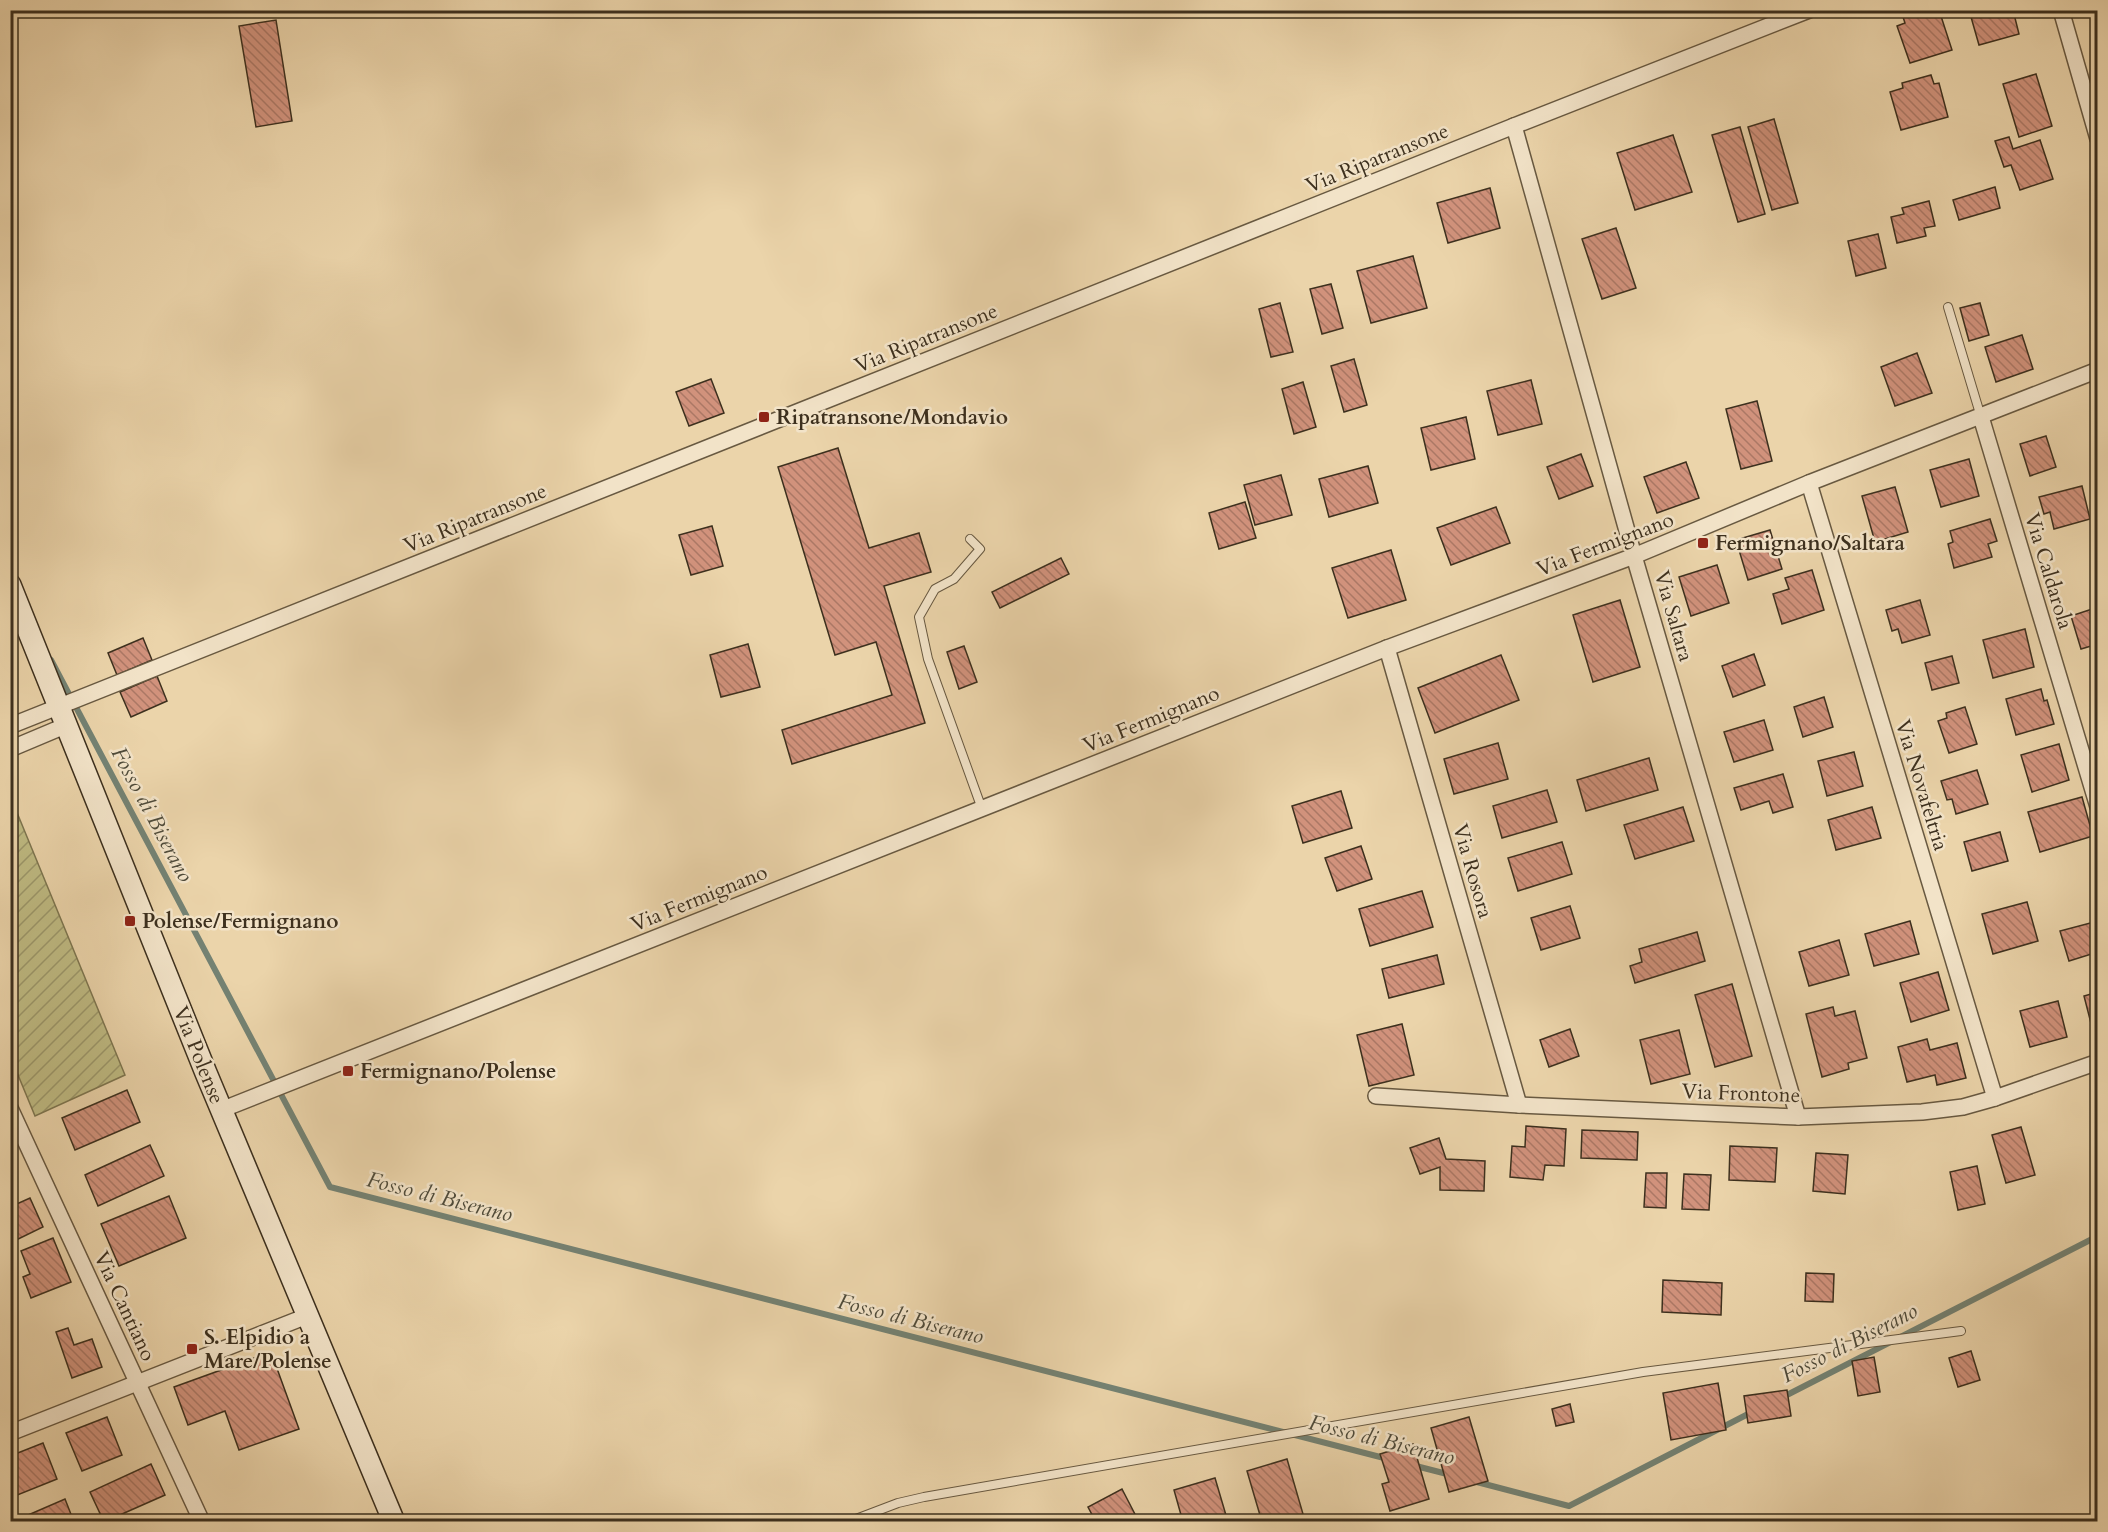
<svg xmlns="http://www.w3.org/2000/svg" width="2108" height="1532" font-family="Cardo,serif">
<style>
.garden{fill:url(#garden-furrows);stroke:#7e7650;stroke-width:1.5}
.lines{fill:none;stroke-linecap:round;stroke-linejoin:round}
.stream{stroke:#748273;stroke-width:6}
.building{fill:url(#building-back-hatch);stroke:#3d301e;stroke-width:1.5}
.service-casing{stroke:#685941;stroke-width:10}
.minor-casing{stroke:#685941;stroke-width:18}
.secondary-casing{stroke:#3d301e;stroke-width:24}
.service{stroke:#f2e3c8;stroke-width:8}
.minor{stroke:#f2e3c8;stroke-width:15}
.secondary{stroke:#f2e3c8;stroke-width:21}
.poi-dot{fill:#8f2418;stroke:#f2e3c8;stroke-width:2}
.labels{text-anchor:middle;stroke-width:5;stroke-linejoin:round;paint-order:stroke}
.street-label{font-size:21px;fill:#3d301e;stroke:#f2e3c8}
.poi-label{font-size:21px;font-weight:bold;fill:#3d301e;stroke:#f2e3c8;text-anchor:start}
.water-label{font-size:22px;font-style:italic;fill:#4f4b3a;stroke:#f2e3c8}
</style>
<defs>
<pattern id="garden-furrows" width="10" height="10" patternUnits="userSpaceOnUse" patternTransform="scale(1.5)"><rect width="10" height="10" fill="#bfbb83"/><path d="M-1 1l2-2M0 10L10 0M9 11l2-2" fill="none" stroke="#9c986b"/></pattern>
<pattern id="building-back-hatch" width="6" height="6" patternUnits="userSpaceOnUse" patternTransform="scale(1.5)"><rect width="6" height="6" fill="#d1927c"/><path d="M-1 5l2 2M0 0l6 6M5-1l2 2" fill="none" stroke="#ab7865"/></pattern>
</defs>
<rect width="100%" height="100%" fill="#ebd4aa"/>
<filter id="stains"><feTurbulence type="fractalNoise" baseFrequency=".00333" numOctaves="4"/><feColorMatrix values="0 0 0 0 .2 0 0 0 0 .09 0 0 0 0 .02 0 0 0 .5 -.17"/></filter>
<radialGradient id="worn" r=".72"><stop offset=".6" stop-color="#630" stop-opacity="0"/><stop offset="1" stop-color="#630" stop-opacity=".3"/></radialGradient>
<!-- garden -->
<polygon class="garden" points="11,798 125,1075 35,1116 11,1058"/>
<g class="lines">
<!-- stream -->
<g class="stream">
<polyline points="51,660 330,1187 1388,1459"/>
<polyline points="1783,1397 2098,1236"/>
<polyline points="1412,1465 1451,1475"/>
<polyline points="1473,1481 1569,1506 1752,1412"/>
</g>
</g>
<!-- building -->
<g class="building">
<polygon points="1925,10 1939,10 1952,50 1910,63 1897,26 1905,23 1903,17"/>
<polygon points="1969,10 2013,10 2019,34 1979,45"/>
<polygon points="276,20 292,121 256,127 239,26"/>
<polygon points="2036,74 2052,126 2019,137 2003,84"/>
<polygon points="1931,75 1934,84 1939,83 1948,117 1901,130 1890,92 1903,88 1902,83"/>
<polygon points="1774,119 1798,203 1772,210 1748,127"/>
<polygon points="1740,127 1765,214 1738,222 1712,135"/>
<polygon points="1673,135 1692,192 1635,210 1617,153"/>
<polygon points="2009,137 2013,149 2040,140 2053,179 2020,190 2011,165 2004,167 1995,141"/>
<polygon points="1995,187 2000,208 1959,220 1953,200"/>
<polygon points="1490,188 1500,228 1448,243 1437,203"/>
<polygon points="1929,201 1935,226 1924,228 1926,236 1897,243 1891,217 1904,214 1902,208"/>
<polygon points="1616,228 1636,288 1602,299 1582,239"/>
<polygon points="1878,234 1886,268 1856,276 1848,241"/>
<polygon points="1413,256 1427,308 1371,323 1357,271"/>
<polygon points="1331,284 1343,328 1322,334 1310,289"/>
<polygon points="1280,303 1293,352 1271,357 1259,309"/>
<polygon points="1980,303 1989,335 1969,341 1960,308"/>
<polygon points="2022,335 2033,369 1996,382 1985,347"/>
<polygon points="1917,353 1932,393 1895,406 1881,367"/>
<polygon points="1354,359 1367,405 1344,412 1331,366"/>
<polygon points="711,379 724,413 689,426 676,392"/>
<polygon points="1531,380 1542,424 1498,435 1487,391"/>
<polygon points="1303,382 1316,427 1294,434 1282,389"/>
<polygon points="1757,401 1772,461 1741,469 1726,409"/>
<polygon points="1466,417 1475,459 1431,470 1421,428"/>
<polygon points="2046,436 2056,467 2030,476 2020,444"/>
<polygon points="838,448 869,548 919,533 931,572 884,586 925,723 792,764 782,730 892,695 876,642 835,655 778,467"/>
<polygon points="1581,454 1593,486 1559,499 1547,467"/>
<polygon points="1969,459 1979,496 1941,507 1930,470"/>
<polygon points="1686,462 1699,498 1657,513 1644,477"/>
<polygon points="1368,466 1378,503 1329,517 1319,479"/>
<polygon points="1281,475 1292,515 1255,525 1244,485"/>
<polygon points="2082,486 2090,519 2054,529 2050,512 2044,514 2039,497"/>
<polygon points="1895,487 1908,532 1875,542 1862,496"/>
<polygon points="1245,502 1256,538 1219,549 1209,513"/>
<polygon points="1496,507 1510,543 1451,565 1437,528"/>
<polygon points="1990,519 1997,541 1988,544 1992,557 1954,568 1948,544 1953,542 1950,531"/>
<polygon points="712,526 723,566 691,575 679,535"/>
<polygon points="1770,530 1782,569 1748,580 1736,540"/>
<polygon points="1391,550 1406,600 1348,618 1332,568"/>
<polygon points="1061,558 1069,574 1000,608 992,592"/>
<polygon points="1717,565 1729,603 1691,616 1679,577"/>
<polygon points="1812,570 1824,610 1782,624 1773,594 1789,589 1785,578"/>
<polygon points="1620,600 1640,667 1593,682 1573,615"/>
<polygon points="1920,600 1930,635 1902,643 1898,629 1892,631 1886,610"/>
<polygon points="2098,607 2098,644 2081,649 2071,616"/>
<polygon points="2025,629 2034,667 1993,678 1983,640"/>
<polygon points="143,638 152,660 117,675 108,653"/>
<polygon points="748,644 760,687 721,697 710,655"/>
<polygon points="964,646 977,682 959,689 947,652"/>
<polygon points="1754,654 1765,685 1733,697 1722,666"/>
<polygon points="1501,655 1519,700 1435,733 1418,688"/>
<polygon points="1952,656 1959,683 1932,690 1925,663"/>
<polygon points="157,676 167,701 131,717 120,692"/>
<polygon points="2041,689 2044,701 2047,700 2054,724 2016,735 2006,699"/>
<polygon points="1824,697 1833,727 1803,737 1794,707"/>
<polygon points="1965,707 1977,744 1949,753 1938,721 1947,718 1946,713"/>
<polygon points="1764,720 1773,750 1734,762 1724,732"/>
<polygon points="1498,743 1508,779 1454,794 1444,759"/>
<polygon points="2059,744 2069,780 2032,792 2021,755"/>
<polygon points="1854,752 1863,786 1827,796 1818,761"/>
<polygon points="1649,758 1658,790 1586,811 1577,780"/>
<polygon points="1977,770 1988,804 1956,814 1952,799 1947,800 1941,781"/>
<polygon points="1783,774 1793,807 1773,813 1769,801 1741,810 1734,788"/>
<polygon points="1547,790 1557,822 1502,838 1493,806"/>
<polygon points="1341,791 1352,828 1303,843 1292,806"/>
<polygon points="2082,797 2093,836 2040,852 2028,812"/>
<polygon points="1683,807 1694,841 1635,859 1624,825"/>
<polygon points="1872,807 1881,838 1836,850 1828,820"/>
<polygon points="2000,832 2008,861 1972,871 1964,842"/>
<polygon points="1562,842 1572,874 1518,891 1508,858"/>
<polygon points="1361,846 1372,879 1337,891 1325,858"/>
<polygon points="1422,891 1433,927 1370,946 1359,909"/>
<polygon points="2027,902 2038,941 1993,954 1982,914"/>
<polygon points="1570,906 1580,938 1541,950 1531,918"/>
<polygon points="1910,921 1919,954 1874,966 1865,934"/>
<polygon points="2098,921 2098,952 2069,961 2060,931"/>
<polygon points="1697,932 1705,961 1635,983 1630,966 1642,962 1639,949"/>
<polygon points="1839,940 1849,975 1809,986 1799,952"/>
<polygon points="1437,955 1444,984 1389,998 1382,969"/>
<polygon points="1938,972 1949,1010 1911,1022 1900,983"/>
<polygon points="1732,984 1752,1056 1715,1067 1695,995"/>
<polygon points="2098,992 2098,1034 2094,1035 2084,996"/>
<polygon points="2058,1001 2067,1037 2030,1047 2020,1011"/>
<polygon points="1833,1007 1835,1016 1855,1011 1867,1058 1848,1063 1849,1069 1822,1077 1806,1014"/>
<polygon points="1402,1024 1414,1075 1369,1086 1357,1035"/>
<polygon points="1570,1029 1579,1056 1549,1067 1540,1040"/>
<polygon points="1679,1030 1690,1074 1651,1084 1640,1040"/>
<polygon points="1927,1039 1930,1050 1957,1043 1966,1078 1937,1085 1935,1075 1907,1082 1898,1047"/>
<polygon points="127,1090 140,1122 75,1150 62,1118"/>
<polygon points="1526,1126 1566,1129 1564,1166 1545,1165 1543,1180 1510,1177 1512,1146 1525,1147"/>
<polygon points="2021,1127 2035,1175 2006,1183 1992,1135"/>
<polygon points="1582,1130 1638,1132 1637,1160 1581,1158"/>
<polygon points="1439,1138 1446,1159 1485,1161 1484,1191 1440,1190 1440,1167 1420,1174 1410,1148"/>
<polygon points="150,1145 164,1176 98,1206 85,1175"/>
<polygon points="1730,1146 1777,1148 1775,1182 1729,1180"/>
<polygon points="1816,1153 1848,1155 1845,1194 1813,1191"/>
<polygon points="1977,1166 1985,1204 1958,1210 1950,1172"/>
<polygon points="1646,1173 1667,1173 1666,1208 1644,1207"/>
<polygon points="1684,1174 1711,1175 1709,1210 1682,1209"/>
<polygon points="169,1196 186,1238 119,1266 101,1224"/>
<polygon points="30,1198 43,1227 10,1243 10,1207"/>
<polygon points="53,1238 71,1282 31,1298 23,1277 30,1274 21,1251"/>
<polygon points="1806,1273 1834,1274 1833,1302 1805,1301"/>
<polygon points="1663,1280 1722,1283 1721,1315 1662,1312"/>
<polygon points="68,1328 74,1345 92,1339 102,1367 72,1378 56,1332"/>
<polygon points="1971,1351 1980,1380 1958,1387 1949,1358"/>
<polygon points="271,1352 299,1429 239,1450 225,1411 188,1425 174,1387"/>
<polygon points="1874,1357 1880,1392 1858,1396 1852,1361"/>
<polygon points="1718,1383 1726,1430 1671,1440 1663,1393"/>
<polygon points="1787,1390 1791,1416 1748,1423 1744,1396"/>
<polygon points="1570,1404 1574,1422 1556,1426 1552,1409"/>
<polygon points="107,1417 122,1455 82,1471 66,1433"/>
<polygon points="1469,1417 1488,1481 1449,1492 1431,1428"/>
<polygon points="43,1443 57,1479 10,1498 10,1456"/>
<polygon points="1413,1444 1429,1499 1390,1511 1382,1484 1389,1482 1380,1454"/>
<polygon points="1287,1459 1303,1514 1279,1522 1262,1522 1247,1471"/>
<polygon points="151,1464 165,1495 104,1522 90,1492"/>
<polygon points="1215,1478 1228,1522 1183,1522 1174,1490"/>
<polygon points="1122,1489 1139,1522 1096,1522 1088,1507"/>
<polygon points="65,1499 74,1522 12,1522"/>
</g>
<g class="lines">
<!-- service casing -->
<g class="service-casing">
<g id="service">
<polyline points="1948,307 1981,417"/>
<polyline points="970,539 980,549 954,579 935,589 919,617 928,659 982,809"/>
<polyline points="848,1522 898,1503 924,1497 1643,1372 1961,1331"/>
</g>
</g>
<!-- minor casing -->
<g class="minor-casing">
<g id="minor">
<polyline points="2061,10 2098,139"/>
<polyline points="1514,126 1634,556 1798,1117"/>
<polyline points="1981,417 2098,807"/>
<polyline points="1809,483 1995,1098"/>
<polyline points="1387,648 1519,1105"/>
<polyline points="10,726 1514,126 1809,10"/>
<polyline points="10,749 67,725"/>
<polyline points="1376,1096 1519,1105 1798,1117 1922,1112 1963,1107 1995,1098 2098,1062"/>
<polyline points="10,1108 202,1522"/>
<polyline points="221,1110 1387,648 1634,556 1809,483 2098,370"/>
<polyline points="10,1433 307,1316"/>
</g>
</g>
<!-- secondary casing -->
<g class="secondary-casing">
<polyline id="secondary" points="10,585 206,1073 394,1522"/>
</g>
<!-- service -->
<use href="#service" class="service"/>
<!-- minor -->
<use href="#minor" class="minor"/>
<!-- secondary -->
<use href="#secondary" class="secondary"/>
</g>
<!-- markers -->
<g class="poi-dot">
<rect x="758" y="411" width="12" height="12" rx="3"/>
<rect x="1697" y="537" width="12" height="12" rx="3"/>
<rect x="124" y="915" width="12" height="12" rx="3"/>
<rect x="342" y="1065" width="12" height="12" rx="3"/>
<rect x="186" y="1343" width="12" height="12" rx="3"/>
</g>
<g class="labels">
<!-- street labels -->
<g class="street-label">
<text transform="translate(1377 158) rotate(-22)" y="7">Via Ripatransone</text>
<text transform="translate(926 338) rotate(-22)" y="7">Via Ripatransone</text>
<text transform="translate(475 518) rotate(-22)" y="7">Via Ripatransone</text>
<text transform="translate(1605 544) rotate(-21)" y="7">Via Fermignano</text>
<text transform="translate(2049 571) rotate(73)" y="7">Via Caldarola</text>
<text transform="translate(1674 616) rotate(74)" y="7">Via Saltara</text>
<text transform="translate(1151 719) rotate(-22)" y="7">Via Fermignano</text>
<text transform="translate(1922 785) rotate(73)" y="7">Via Novafeltria</text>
<text transform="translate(1473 871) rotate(74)" y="7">Via Rosora</text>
<text transform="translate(699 898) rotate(-22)" y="7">Via Fermignano</text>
<text transform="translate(199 1055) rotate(68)" y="7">Via Polense</text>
<text transform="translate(1741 1093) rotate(2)" y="7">Via Frontone</text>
<text transform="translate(125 1306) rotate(65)" y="7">Via Cantiano</text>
</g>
<!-- poi labels -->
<g class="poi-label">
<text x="776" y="424">Ripatransone/Mondavio</text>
<text x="1715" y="550">Fermignano/Saltara</text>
<text x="142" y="928">Polense/Fermignano</text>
<text x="360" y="1078">Fermignano/Polense</text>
<text x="204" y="1344">S. Elpidio a<tspan x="204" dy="24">Mare/Polense</tspan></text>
</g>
<!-- water labels -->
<g class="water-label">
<text transform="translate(153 814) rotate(62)" y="8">Fosso di Biserano</text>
<text transform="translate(440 1196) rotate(14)" y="8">Fosso di Biserano</text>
<text transform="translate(911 1318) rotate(14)" y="8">Fosso di Biserano</text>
<text transform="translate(1849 1342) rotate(-27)" y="8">Fosso di Biserano</text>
<text transform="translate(1382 1439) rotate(14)" y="8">Fosso di Biserano</text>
</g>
</g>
<!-- margin -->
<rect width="2108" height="1532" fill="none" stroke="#ebd4aa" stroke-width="36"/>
<rect x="12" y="12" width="2084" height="1508" fill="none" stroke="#3d301e" stroke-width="3"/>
<rect x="18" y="18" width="2072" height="1496" fill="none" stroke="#3d301e" stroke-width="1.5"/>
<rect width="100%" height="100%" filter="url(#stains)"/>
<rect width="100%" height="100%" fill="url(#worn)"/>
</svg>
